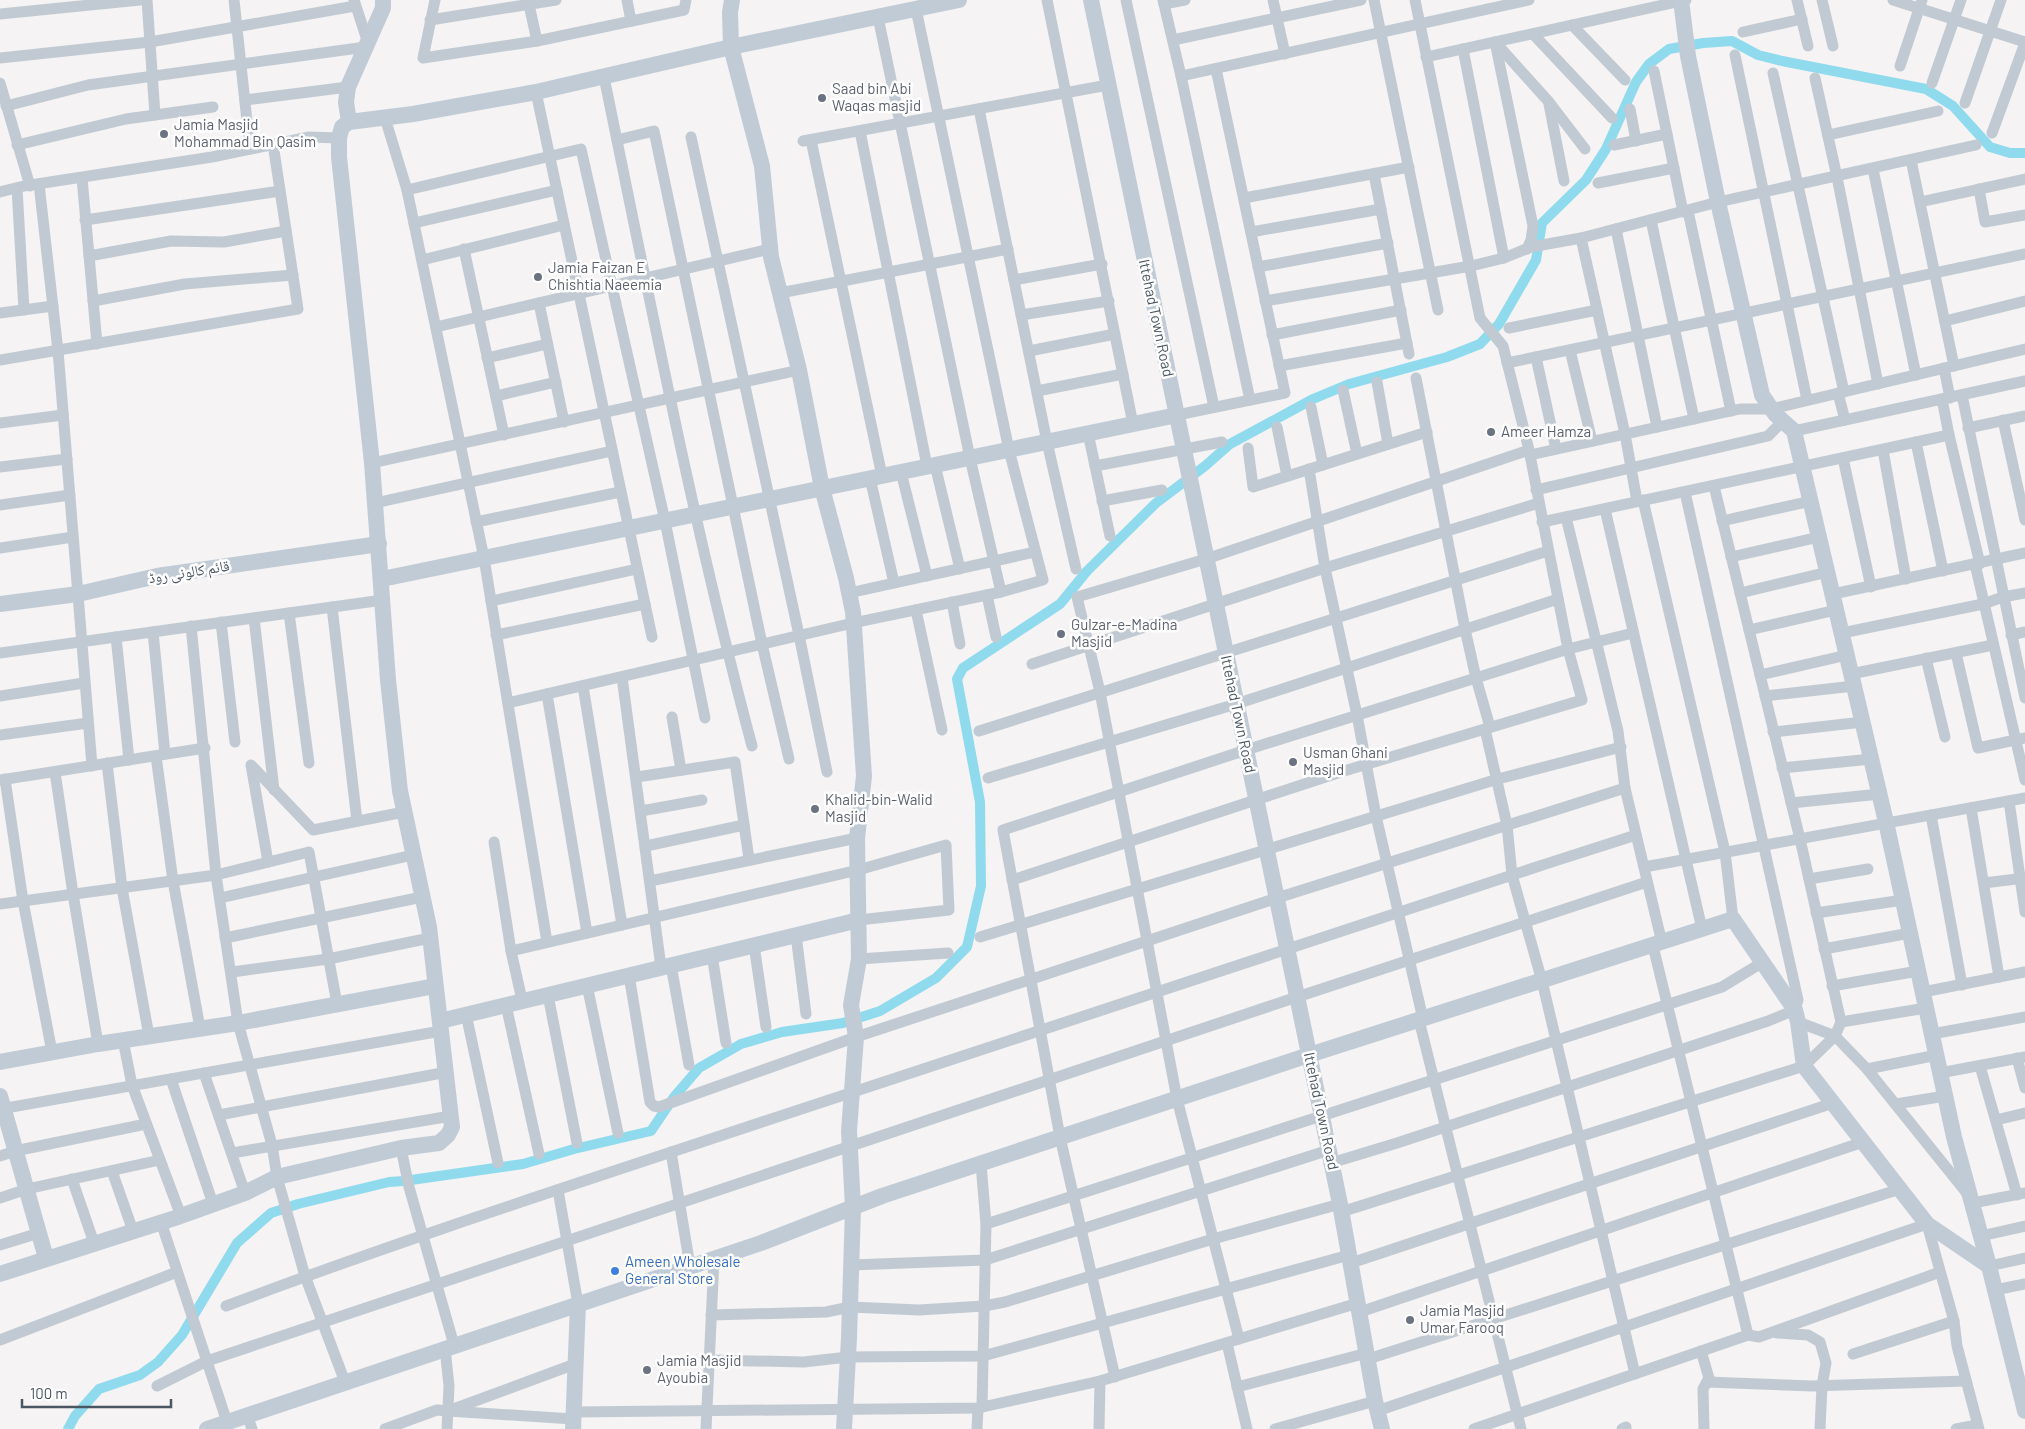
<svg xmlns="http://www.w3.org/2000/svg" width="2025" height="1429" font-family="Barlow,'Noto Naskh Arabic',sans-serif">
<style>
.lines{fill:none;stroke-linecap:round;stroke-linejoin:round}
.canal{stroke:#90daee;stroke-width:10}
.street{stroke:#c1cad2;stroke-width:11}
.secondary{stroke:#c1cbd6;stroke-width:16}
.worship-dot{fill:#6b7280;stroke:#fff;stroke-width:2}
.shop-dot{fill:#3f7fe0;stroke:#fff;stroke-width:2}
.labels{text-anchor:middle;stroke-width:5;stroke-linejoin:round;paint-order:stroke}
.worship-label{font-size:15px;fill:#5b616d;stroke:#fff;text-anchor:start}
.street-label{font-size:15px;fill:#4a5661;stroke:#fff}
.shop-label{font-size:15px;fill:#366cbe;stroke:#fff;text-anchor:start}
</style>
<rect width="100%" height="100%" fill="#f5f3f3"/>
<g class="lines">
<!-- canal -->
<polyline class="canal" points="68,1429 75,1416 99,1389 140,1375 158,1362 182,1335 237,1243 271,1213 298,1204 389,1182 404,1181 523,1164 574,1149 651,1131 674,1097 699,1068 741,1044 782,1032 843,1023 880,1011 936,978 967,947 981,886 980,802 957,679 963,668 1060,604 1087,571 1156,503 1205,466 1230,444 1313,399 1349,384 1447,357 1480,344 1499,324 1536,260 1542,223 1586,180 1606,149 1636,82 1649,64 1669,49 1703,43 1732,41 1758,55 1782,61 1926,89 1953,106 1990,147 2010,153 2025,153"/>
<!-- street -->
<g class="street">
<polyline points="147,0 155,115"/>
<polyline points="234,0 250,149"/>
<polyline points="354,0 368,43"/>
<polyline points="435,0 423,58 537,41 684,10 686,0"/>
<polyline points="528,0 537,41"/>
<polyline points="627,0 631,21"/>
<polyline points="1047,0 1133,424"/>
<polyline points="1126,0 1214,407"/>
<polyline points="1163,0 1181,76 1250,400"/>
<polyline points="1273,0 1285,54"/>
<polyline points="1374,0 1438,310"/>
<polyline points="1797,0 1808,46"/>
<polyline points="1822,0 1833,46"/>
<polyline points="1893,0 2025,42"/>
<polyline points="1164,4 1185,0"/>
<polyline points="916,9 1009,450 1043,580 1001,592"/>
<polyline points="0,14 140,0"/>
<polyline points="430,20 556,0"/>
<polyline points="1572,25 1625,80"/>
<polyline points="1743,32 1802,19"/>
<polyline points="1533,34 1612,118"/>
<polyline points="1173,40 1361,0"/>
<polyline points="1495,42 1533,226 1531,240 1527,249"/>
<polyline points="1496,43 1549,102 1585,149"/>
<polyline points="1463,49 1504,258"/>
<polyline points="1735,55 1807,400"/>
<polyline points="1426,57 1686,0"/>
<polyline points="0,58 150,42 355,6"/>
<polyline points="1900,66 1922,0"/>
<polyline points="1654,71 1683,212"/>
<polyline points="1773,73 1844,392"/>
<polyline points="1181,76 1529,0"/>
<path d="M 604,77 C 650,300 693,525 752,746"/>
<polyline points="1815,78 1837,177 1878,384"/>
<polyline points="0,83 30,186"/>
<polyline points="1932,83 1961,0"/>
<polyline points="536,92 652,637"/>
<polyline points="245,100 348,87"/>
<polyline points="1965,103 2001,0"/>
<polyline points="1549,104 1564,181"/>
<polyline points="6,106 88,85 366,47"/>
<polyline points="979,109 1047,442 1076,569"/>
<polyline points="1630,109 1636,141"/>
<polyline points="385,118 407,190 484,558 547,942"/>
<polyline points="860,131 927,466"/>
<polyline points="1992,133 2025,43"/>
<polyline points="1828,135 1938,111"/>
<polyline points="691,137 799,635 827,772"/>
<polyline points="617,140 654,131 762,644 789,759"/>
<polyline points="811,140 882,476"/>
<polyline points="803,141 1108,85"/>
<polyline points="17,145 126,119 213,107"/>
<polyline points="1614,145 1667,134"/>
<polyline points="1911,160 1954,366"/>
<polyline points="1873,169 1916,375"/>
<polyline points="1374,174 1409,354"/>
<polyline points="82,178 97,344"/>
<polyline points="1598,183 1674,168"/>
<polyline points="39,184 58,351 92,766"/>
<polyline points="17,188 24,310"/>
<polyline points="1979,189 1985,222 2025,215"/>
<polyline points="407,190 581,149 665,521 705,718"/>
<polyline points="0,192 24,186 212,157 309,137 339,138"/>
<polyline points="1244,198 1409,167"/>
<polyline points="1920,202 2025,179"/>
<polyline points="1688,211 1731,411"/>
<polyline points="85,220 280,191"/>
<polyline points="1651,220 1694,419"/>
<polyline points="414,223 557,190"/>
<polyline points="1616,229 1657,427"/>
<polyline points="1251,232 1381,209"/>
<polyline points="1581,238 1625,434 1637,501"/>
<polyline points="464,249 504,435"/>
<polyline points="89,256 171,241 224,242 286,231"/>
<polyline points="422,260 564,225"/>
<polyline points="1258,267 1388,243"/>
<polyline points="1014,280 1102,264"/>
<polyline points="780,293 1008,249"/>
<polyline points="93,301 185,284 293,275"/>
<polyline points="1265,301 1471,266 1504,258 1531,247 1581,238 1718,202 1976,145"/>
<polyline points="539,303 564,422"/>
<polyline points="0,313 53,306"/>
<polyline points="1021,315 1109,301"/>
<polyline points="1945,321 2025,301"/>
<polyline points="436,327 770,249"/>
<polyline points="1509,328 1597,310"/>
<polyline points="1272,335 1401,310"/>
<polyline points="1570,350 1592,441"/>
<polyline points="1029,351 1115,334"/>
<polyline points="1536,357 1556,449"/>
<polyline points="487,358 547,344"/>
<polyline points="0,360 298,309 273,144"/>
<polyline points="1507,363 2025,254"/>
<polyline points="1279,366 1407,343"/>
<polyline points="1944,368 1950,398"/>
<polyline points="1416,378 1465,629 1476,678 1490,727"/>
<polyline points="1377,382 1388,444"/>
<polyline points="1343,390 1357,454"/>
<polyline points="1037,391 1123,374"/>
<polyline points="1838,393 1845,420"/>
<polyline points="1962,395 2025,698"/>
<polyline points="496,396 556,382"/>
<polyline points="1311,407 1323,465"/>
<polyline points="1177,415 1285,393 1216,69"/>
<polyline points="2003,420 2025,520"/>
<polyline points="0,423 63,415"/>
<polyline points="1277,427 1287,476"/>
<polyline points="1968,428 2025,416"/>
<polyline points="1794,431 2025,381"/>
<polyline points="1088,433 1110,536"/>
<polyline points="1949,435 1980,564"/>
<polyline points="1916,442 1943,571"/>
<polyline points="1248,448 1253,487 1427,432"/>
<polyline points="1883,450 1906,579"/>
<polyline points="1530,455 1740,409 1771,409 2025,349"/>
<polyline points="1843,458 1871,587"/>
<polyline points="372,463 799,370"/>
<polyline points="935,465 960,569"/>
<polyline points="1095,466 1222,442"/>
<polyline points="0,467 67,459"/>
<polyline points="1309,469 1325,568 1539,503"/>
<polyline points="901,472 927,576"/>
<polyline points="870,478 894,583"/>
<polyline points="1536,490 1768,436 1783,421"/>
<polyline points="1643,500 1725,852 1733,919"/>
<polyline points="1102,501 1162,490"/>
<polyline points="375,503 612,451"/>
<polyline points="0,505 70,495"/>
<polyline points="1605,509 1702,929"/>
<polyline points="1566,517 1618,731 1625,788 1662,943"/>
<polyline points="1722,521 1811,501"/>
<polyline points="476,522 620,492"/>
<polyline points="1542,522 1949,435 1942,399"/>
<polyline points="0,548 73,537"/>
<polyline points="1731,557 1819,537"/>
<polyline points="1975,564 2025,780"/>
<polyline points="849,593 1035,552"/>
<polyline points="1740,593 1828,572"/>
<polyline points="1833,594 2025,553"/>
<polyline points="987,595 996,637"/>
<polyline points="491,601 637,569"/>
<polyline points="952,602 960,644"/>
<polyline points="332,607 357,821"/>
<polyline points="916,610 942,730"/>
<polyline points="289,613 309,763"/>
<polyline points="254,618 274,790"/>
<polyline points="221,622 235,742"/>
<polyline points="191,626 216,875 238,1023 272,1145 277,1177 305,1276 345,1382"/>
<polyline points="1749,630 1836,610"/>
<polyline points="153,632 165,754"/>
<polyline points="1842,633 1983,604 2003,597 2025,593"/>
<polyline points="496,635 645,604"/>
<polyline points="2011,635 2025,632"/>
<polyline points="116,637 129,760"/>
<polyline points="0,653 383,600"/>
<polyline points="1956,653 1978,748 2025,738"/>
<polyline points="1926,658 1945,737"/>
<polyline points="1032,664 1325,568 1357,715 1376,816 1423,1019"/>
<polyline points="1851,674 1993,645"/>
<polyline points="1760,675 1847,655"/>
<polyline points="622,677 661,967"/>
<polyline points="583,686 622,925"/>
<polyline points="547,694 587,933"/>
<polyline points="0,696 84,683"/>
<polyline points="1765,696 1854,686"/>
<polyline points="508,703 853,623 1001,592 970,458 878,17"/>
<polyline points="672,717 681,770"/>
<polyline points="1485,729 1507,825 1512,875 1542,981 1635,1374"/>
<polyline points="979,731 1548,551"/>
<polyline points="1773,732 1863,722"/>
<polyline points="0,735 88,723"/>
<polyline points="156,756 173,881 200,1028"/>
<polyline points="107,763 122,888 149,1036"/>
<polyline points="1782,768 1871,759"/>
<polyline points="55,772 73,894 98,1044"/>
<polyline points="637,777 735,762 749,859"/>
<polyline points="988,778 1236,704 1558,599"/>
<polyline points="5,779 23,901 52,1052"/>
<polyline points="0,780 205,748"/>
<polyline points="2009,801 2025,912"/>
<polyline points="1791,803 1880,794"/>
<polyline points="1971,808 1999,977"/>
<polyline points="641,811 702,800"/>
<polyline points="1931,815 1962,985"/>
<polyline points="494,842 511,951"/>
<polyline points="646,846 744,825"/>
<polyline points="268,862 251,765 313,830 404,812"/>
<polyline points="1644,867 2025,798"/>
<polyline points="1809,879 1868,869"/>
<polyline points="1012,880 1344,771 1582,700 1568,649 1633,633"/>
<polyline points="650,881 857,838"/>
<polyline points="1984,883 2025,878"/>
<polyline points="220,898 413,855"/>
<polyline points="0,904 216,875 309,852 337,1004"/>
<polyline points="1816,913 1903,900"/>
<polyline points="796,935 806,1014"/>
<polyline points="980,937 1498,779 1621,747"/>
<polyline points="225,938 422,897"/>
<polyline points="754,945 766,1027"/>
<polyline points="1653,946 1748,1335"/>
<polyline points="1824,949 1910,933"/>
<polyline points="712,955 726,1043"/>
<polyline points="859,959 948,953"/>
<polyline points="671,965 689,1065"/>
<polyline points="232,972 328,959 430,938"/>
<polyline points="629,975 650,1102 654,1106 659,1107 856,1037 1277,898 1625,788"/>
<polyline points="587,985 618,1133"/>
<polyline points="1832,986 1918,971"/>
<polyline points="1923,992 2025,972"/>
<polyline points="548,995 577,1143"/>
<polyline points="522,1000 511,951 858,870 946,845 949,910 859,920"/>
<polyline points="506,1005 539,1154"/>
<polyline points="466,1014 498,1163"/>
<polyline points="1419,1020 1521,1429"/>
<polyline points="1798,1022 1835,1036 1867,1069 1966,1192"/>
<polyline points="1841,1022 1926,1008"/>
<polyline points="1932,1034 2025,1017"/>
<polyline points="123,1040 132,1085 181,1216"/>
<polyline points="2017,1058 2025,1088"/>
<polyline points="1980,1066 2017,1195"/>
<polyline points="1867,1069 1937,1055"/>
<polyline points="204,1073 245,1193"/>
<polyline points="1940,1073 2025,1057"/>
<polyline points="171,1079 213,1204"/>
<polyline points="1896,1104 1945,1096"/>
<polyline points="0,1109 441,1031"/>
<polyline points="219,1115 447,1072"/>
<polyline points="1996,1120 2025,1113"/>
<polyline points="401,1148 409,1187 454,1345"/>
<polyline points="671,1152 690,1266"/>
<polyline points="232,1153 451,1116"/>
<polyline points="0,1156 15,1151 146,1124"/>
<polyline points="1331,1163 1397,1143 1768,1021 1795,1010 1798,1000 1685,492"/>
<polyline points="981,1164 986,1224 982,1407"/>
<polyline points="112,1171 133,1231"/>
<polyline points="72,1179 94,1243"/>
<polyline points="558,1190 578,1304"/>
<polyline points="0,1198 27,1189 160,1160"/>
<polyline points="1973,1203 2025,1193"/>
<polyline points="1341,1212 1804,1066 1835,1036 1841,1022 1800,839 1714,486"/>
<polyline points="161,1222 227,1422"/>
<polyline points="986,1224 1722,987 1763,962"/>
<polyline points="1981,1236 2025,1226"/>
<polyline points="0,1245 39,1233"/>
<polyline points="1351,1263 1833,1103"/>
<polyline points="851,1265 985,1260 1329,1150"/>
<polyline points="1989,1266 2025,1258"/>
<polyline points="1995,1290 2025,1284"/>
<path d="M 226,1306 C 401,1240 579,1183 756,1124 C 1049,1026 1342,929 1636,835"/>
<polyline points="1360,1312 1863,1142"/>
<polyline points="711,1315 826,1312 850,1307 919,1310 984,1306 1005,1302 1213,1239 1340,1204"/>
<polyline points="1777,1333 1808,1335 1820,1342 1826,1363 1822,1386 1820,1429"/>
<polyline points="1239,1339 1177,1099 1100,692 1077,597 1206,559 1529,450"/>
<polyline points="0,1340 177,1272"/>
<polyline points="1227,1343 1247,1429"/>
<polyline points="445,1348 449,1386 447,1429"/>
<polyline points="1701,1351 1709,1378 1703,1389 1704,1429"/>
<polyline points="1853,1354 1954,1321"/>
<polyline points="1368,1359 1900,1189"/>
<polyline points="709,1360 804,1362 848,1357 983,1356 1349,1255"/>
<polyline points="1115,1377 1060,1137 1003,830 1246,750 1568,649 1529,450 1503,346 1480,318 1415,0"/>
<polyline points="1707,1382 1812,1386 1966,1381"/>
<polyline points="157,1386 207,1361 1297,997 1647,882"/>
<polyline points="1237,1387 1367,1353"/>
<polyline points="1377,1411 1927,1224 1954,1321 1957,1346 1979,1429"/>
<polyline points="573,1412 978,1408 1100,1381 1358,1303"/>
<polyline points="247,1415 252,1429"/>
<polyline points="573,1419 448,1411 575,1364"/>
<polyline points="385,1429 437,1410 448,1411"/>
<polyline points="706,1429 714,1259"/>
<polyline points="977,1429 978,1408"/>
<polyline points="1099,1429 1100,1381"/>
<polyline points="1275,1429 1375,1401"/>
<polyline points="1474,1429 1748,1335 1759,1337 1940,1272"/>
<polyline points="1622,1429 1626,1427"/>
<polyline points="1956,1429 1977,1425"/>
</g>
<!-- secondary -->
<g class="secondary">
<polyline points="732,0 730,12 731,47 762,166 771,257 799,370 822,488 846,578 853,612 864,776 857,838 859,959 851,1005 856,1037 849,1131 853,1208 849,1338 844,1429"/>
<polyline points="1091,0 1340,1204 1375,1401 1382,1429"/>
<polyline points="1681,0 1688,56 1718,202 1762,395 1775,414 1794,431 1886,822 1954,1137 1989,1266"/>
<polyline points="349,122 346,102 348,87 383,8 383,0"/>
<polyline points="382,579 1177,415"/>
<polyline points="0,604 78,594 157,576 379,544"/>
<polyline points="440,1021 859,920"/>
<polyline points="0,1062 98,1044 238,1023 435,986"/>
<polyline points="0,1096 46,1258"/>
<polyline points="0,1274 175,1218 245,1193 277,1177 401,1148 439,1143 448,1135 452,1127 429,927 400,791 388,680 372,463 339,157 339,138 342,127 349,122 413,114 536,92 731,47 959,0"/>
<polyline points="207,1429 761,1243 882,1196 1309,1055 1733,919 1795,1010 1798,1022 1804,1066 1927,1224 1989,1266 2025,1411"/>
<polyline points="573,1429 578,1304"/>
</g>
</g>
<!-- markers -->
<g class="worship-dot">
<circle cx="822" cy="98" r="5"/>
<circle cx="164" cy="134" r="5"/>
<circle cx="538" cy="277" r="5"/>
<circle cx="1491" cy="432" r="5"/>
<circle cx="1061" cy="634" r="5"/>
<circle cx="1293" cy="762" r="5"/>
<circle cx="815" cy="809" r="5"/>
<circle cx="1410" cy="1320" r="5"/>
<circle cx="647" cy="1370" r="5"/>
</g>
<circle class="shop-dot" cx="615" cy="1271" r="5"/>
<g class="labels">
<!-- worship labels -->
<g class="worship-label">
<text x="832" y="94">Saad bin Abi<tspan x="832" dy="17">Waqas masjid</tspan></text>
<text x="174" y="130">Jamia Masjid<tspan x="174" dy="17">Mohammad Bin Qasim</tspan></text>
<text x="548" y="273">Jamia Faizan E<tspan x="548" dy="17">Chishtia Naeemia</tspan></text>
<text x="1501" y="437">Ameer Hamza</text>
<text x="1071" y="630">Gulzar-e-Madina<tspan x="1071" dy="17">Masjid</tspan></text>
<text x="1303" y="758">Usman Ghani<tspan x="1303" dy="17">Masjid</tspan></text>
<text x="825" y="805">Khalid-bin-Walid<tspan x="825" dy="17">Masjid</tspan></text>
<text x="1420" y="1316">Jamia Masjid<tspan x="1420" dy="17">Umar Farooq</tspan></text>
<text x="657" y="1366">Jamia Masjid<tspan x="657" dy="17">Ayoubia</tspan></text>
</g>
<!-- street labels -->
<g class="street-label">
<text transform="translate(1156 318) rotate(78)" y="5">Ittehad Town Road</text>
<text transform="translate(189 572) rotate(-9)" y="5">قائم کالونی روڈ</text>
<text transform="translate(1238 714) rotate(78)" y="5">Ittehad Town Road</text>
<text transform="translate(1321 1111) rotate(78)" y="5">Ittehad Town Road</text>
</g>
<!-- shop labels -->
<g class="shop-label">
<text x="625" y="1267">Ameen Wholesale<tspan x="625" dy="17">General Store</tspan></text>
</g>
</g>
<!-- scale -->
<path d="M22 1399v8h149v-8" fill="none" stroke="#4a5661" stroke-width="2.5"/>
<text x="30" y="1399" font-size="15" fill="#4a5661" stroke="#ffffff" stroke-width="4" paint-order="stroke">100 m</text>
</svg>
